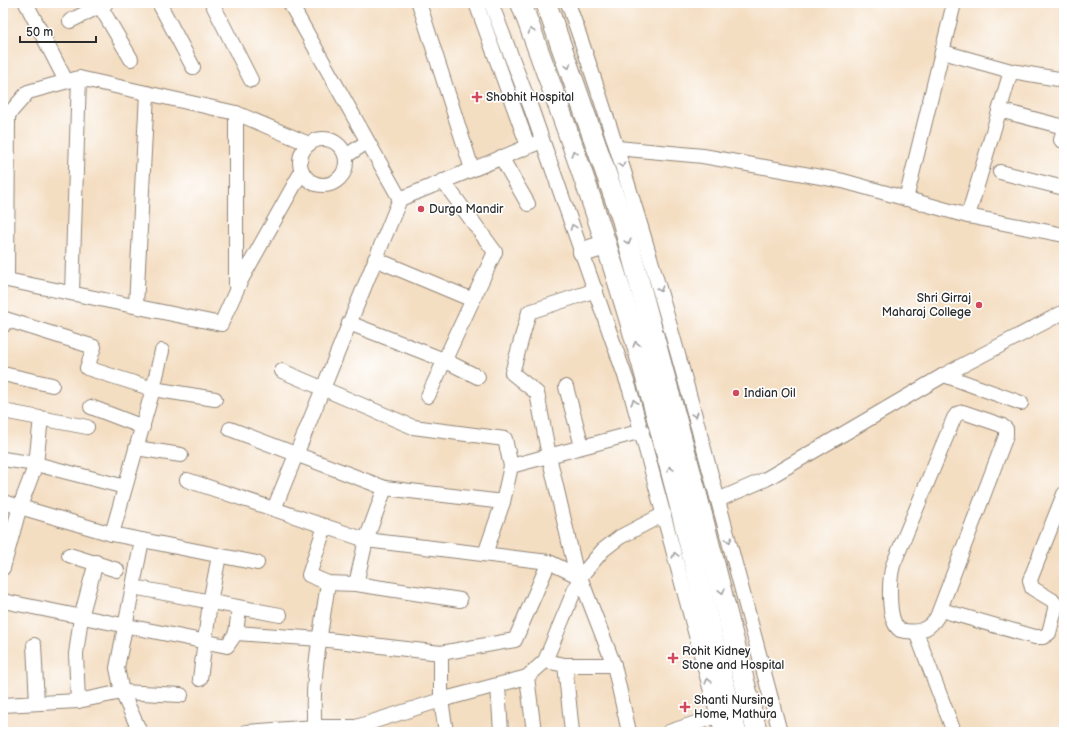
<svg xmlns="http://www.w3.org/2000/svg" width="1067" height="735" font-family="'Balsamiq Sans',sans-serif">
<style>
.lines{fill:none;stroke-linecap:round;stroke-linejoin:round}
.minor-casing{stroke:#908476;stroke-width:16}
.highway-casing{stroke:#908476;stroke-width:22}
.minor{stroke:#fff;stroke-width:14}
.highway{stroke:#fff;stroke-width:20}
.oneway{stroke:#a0a0a0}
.poi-dot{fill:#d1495b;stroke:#fff;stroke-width:1.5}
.labels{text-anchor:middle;stroke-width:3.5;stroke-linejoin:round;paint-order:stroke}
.poi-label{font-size:12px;fill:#2b2b2b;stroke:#fff;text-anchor:start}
</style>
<rect width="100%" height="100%" fill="#fff"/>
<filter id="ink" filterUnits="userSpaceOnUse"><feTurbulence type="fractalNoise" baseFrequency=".025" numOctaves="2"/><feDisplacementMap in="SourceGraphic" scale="8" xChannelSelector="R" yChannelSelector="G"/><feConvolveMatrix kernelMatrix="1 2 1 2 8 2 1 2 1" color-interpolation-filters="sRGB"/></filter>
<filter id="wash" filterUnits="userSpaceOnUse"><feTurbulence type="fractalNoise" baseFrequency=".012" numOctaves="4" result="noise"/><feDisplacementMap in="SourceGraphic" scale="16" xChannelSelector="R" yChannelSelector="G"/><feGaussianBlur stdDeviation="0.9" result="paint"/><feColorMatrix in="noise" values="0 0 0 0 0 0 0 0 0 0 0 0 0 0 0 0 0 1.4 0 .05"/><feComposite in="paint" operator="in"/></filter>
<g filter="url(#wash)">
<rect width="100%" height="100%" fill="#f4dec2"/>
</g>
<g filter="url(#ink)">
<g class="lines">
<!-- minor casing -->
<g class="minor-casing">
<g id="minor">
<polyline points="26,3 66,81"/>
<polyline points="159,3 193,67"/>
<polyline points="212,3 251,80"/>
<polyline points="290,3 400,199"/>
<polyline points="419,3 472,169"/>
<polyline points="476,3 528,146"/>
<polyline points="491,3 531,108 630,390 722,732"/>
<path d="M 568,3 C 653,242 714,488 780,732"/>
<polyline points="100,6 131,59"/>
<polyline points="70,21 106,3"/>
<polyline points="943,52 1011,71 1064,80"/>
<polyline points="999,110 1064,127"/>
<polyline points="236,113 236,286"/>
<circle cx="323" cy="162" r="23"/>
<polyline points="1061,140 1064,127"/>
<polyline points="617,148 703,156 843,181 968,216 1064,235"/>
<polyline points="346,156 367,142"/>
<polyline points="501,157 528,204"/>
<polyline points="302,171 241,280 221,324 7,280 8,115 28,92 79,78 236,113 309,144"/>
<polyline points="1000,172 1064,188"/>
<polyline points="906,199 954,3"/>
<polyline points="968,216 1011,71"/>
<polyline points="375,259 473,300"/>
<polyline points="72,292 79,78"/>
<polyline points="136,306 147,93"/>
<polyline points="349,323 444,360 478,377"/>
<polyline points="3,326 5,319 94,347 87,368 153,389 215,399"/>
<polyline points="3,374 52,385"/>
<polyline points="944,375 1021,403"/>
<polyline points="566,387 582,446"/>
<polyline points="428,396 495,252 443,181"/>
<polyline points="91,407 143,427"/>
<polyline points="3,411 87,427"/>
<path d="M 963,412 L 1001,425 L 1006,429 L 1006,436 L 937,617 C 928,631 916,634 900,630 C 887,621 889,580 893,565 L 954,418 L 957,414 Z"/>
<polyline points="230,429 385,488 503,502 511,466 505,439 413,427 282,371"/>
<polyline points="136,448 181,455"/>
<polyline points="3,459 36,464 125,487"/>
<polyline points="511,466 642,431"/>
<polyline points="187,480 366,540 549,562 580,577 614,665 629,732"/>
<polyline points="718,500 766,479 944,375 1064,312"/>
<polyline points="3,502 112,534 257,563"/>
<polyline points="274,509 400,199 542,141"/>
<polyline points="325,526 309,575 328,583 356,584 366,540 385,488"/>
<polyline points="112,534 153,389 162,351"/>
<polyline points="485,554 503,502"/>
<polyline points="69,555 117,570"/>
<polyline points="3,568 20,506 36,464 41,418"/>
<polyline points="577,576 549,456 537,393 512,373 529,312 596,290"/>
<polyline points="356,584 460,600"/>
<polyline points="133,587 280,615"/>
<polyline points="3,601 227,646 236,633"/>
<polyline points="239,608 236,633 320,639 441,653 515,640 549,562"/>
<polyline points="941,610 1035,637 1043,637 1049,633 1056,605 1052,600 1032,588 1030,580 1064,494"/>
<polyline points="916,632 954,732"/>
<polyline points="34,645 37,703"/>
<polyline points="441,653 441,700 446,732"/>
<polyline points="545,661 565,665 614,665"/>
<polyline points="565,665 572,732"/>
<polyline points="527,677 534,732"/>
<polyline points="200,679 210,602 219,556"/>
<polyline points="498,686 501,732"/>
<polyline points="78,701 76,654 81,617 96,562"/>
<polyline points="3,705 78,701 122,692 181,695"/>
<polyline points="140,732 122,692 117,668 142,540"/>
<polyline points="246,732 315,727 356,727 441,700 527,677 545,661 580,577 603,550 620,537 664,514"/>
<path d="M 315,732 C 310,681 321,633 328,583"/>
<polyline points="669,732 717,716"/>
</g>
</g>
<!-- highway casing -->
<g class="highway-casing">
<g id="highway">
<path d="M 521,3 C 560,109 599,216 631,325 C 670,459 702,596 736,732"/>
<polyline points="546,3 622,219 698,499 757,732"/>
<polyline points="583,252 605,245"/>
</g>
</g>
<!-- minor -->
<use href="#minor" class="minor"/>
<!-- highway -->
<use href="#highway" class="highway"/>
</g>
<!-- one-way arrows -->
<defs><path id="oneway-chevron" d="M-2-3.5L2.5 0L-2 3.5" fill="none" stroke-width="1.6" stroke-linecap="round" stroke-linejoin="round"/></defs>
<g class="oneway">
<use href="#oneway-chevron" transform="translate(531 31) rotate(-110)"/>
<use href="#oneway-chevron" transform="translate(568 66) rotate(71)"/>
<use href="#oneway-chevron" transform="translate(574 153) rotate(-109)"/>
<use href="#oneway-chevron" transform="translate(622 165) rotate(73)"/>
<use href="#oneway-chevron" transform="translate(573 227) rotate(-110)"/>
<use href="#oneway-chevron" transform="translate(628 242) rotate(75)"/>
<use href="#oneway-chevron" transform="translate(660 289) rotate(73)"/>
<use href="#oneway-chevron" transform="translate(636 344) rotate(-105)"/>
<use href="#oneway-chevron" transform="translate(634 402) rotate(-105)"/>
<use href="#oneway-chevron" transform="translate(695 415) rotate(75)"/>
<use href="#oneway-chevron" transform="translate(670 469) rotate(-105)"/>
<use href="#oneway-chevron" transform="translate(729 540) rotate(75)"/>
<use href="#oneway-chevron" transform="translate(675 555) rotate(-105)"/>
<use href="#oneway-chevron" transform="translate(722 591) rotate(76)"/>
<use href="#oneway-chevron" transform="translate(708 681) rotate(-105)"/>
</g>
</g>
<!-- markers -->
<g class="poi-dot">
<path d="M475 91h4v4h4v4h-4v4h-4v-4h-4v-4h4z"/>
<circle cx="421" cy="209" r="4"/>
<circle cx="979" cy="305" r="4"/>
<circle cx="736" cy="393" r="4"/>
<path d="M671 652h4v4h4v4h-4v4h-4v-4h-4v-4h4z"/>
<path d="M683 701h4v4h4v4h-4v4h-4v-4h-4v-4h4z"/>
</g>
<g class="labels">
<!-- poi labels -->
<g class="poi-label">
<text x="486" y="101">Shobhit Hospital</text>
<text x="429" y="213">Durga Mandir</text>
<text x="971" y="302" text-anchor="end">Shri Girraj<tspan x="971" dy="14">Maharaj College</tspan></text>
<text x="744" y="397">Indian Oil</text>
<text x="682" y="655">Rohit Kidney<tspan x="682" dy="14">Stone and Hospital</tspan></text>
<text x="694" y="704">Shanti Nursing<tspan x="694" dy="14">Home, Mathura</tspan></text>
</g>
</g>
<!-- margin -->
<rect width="1067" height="735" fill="none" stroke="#fff" stroke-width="16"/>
<!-- scale -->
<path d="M20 36v6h76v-6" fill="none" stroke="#2b2b2b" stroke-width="2"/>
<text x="26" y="36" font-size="12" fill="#2b2b2b" stroke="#ffffff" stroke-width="3" paint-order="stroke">50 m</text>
</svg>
